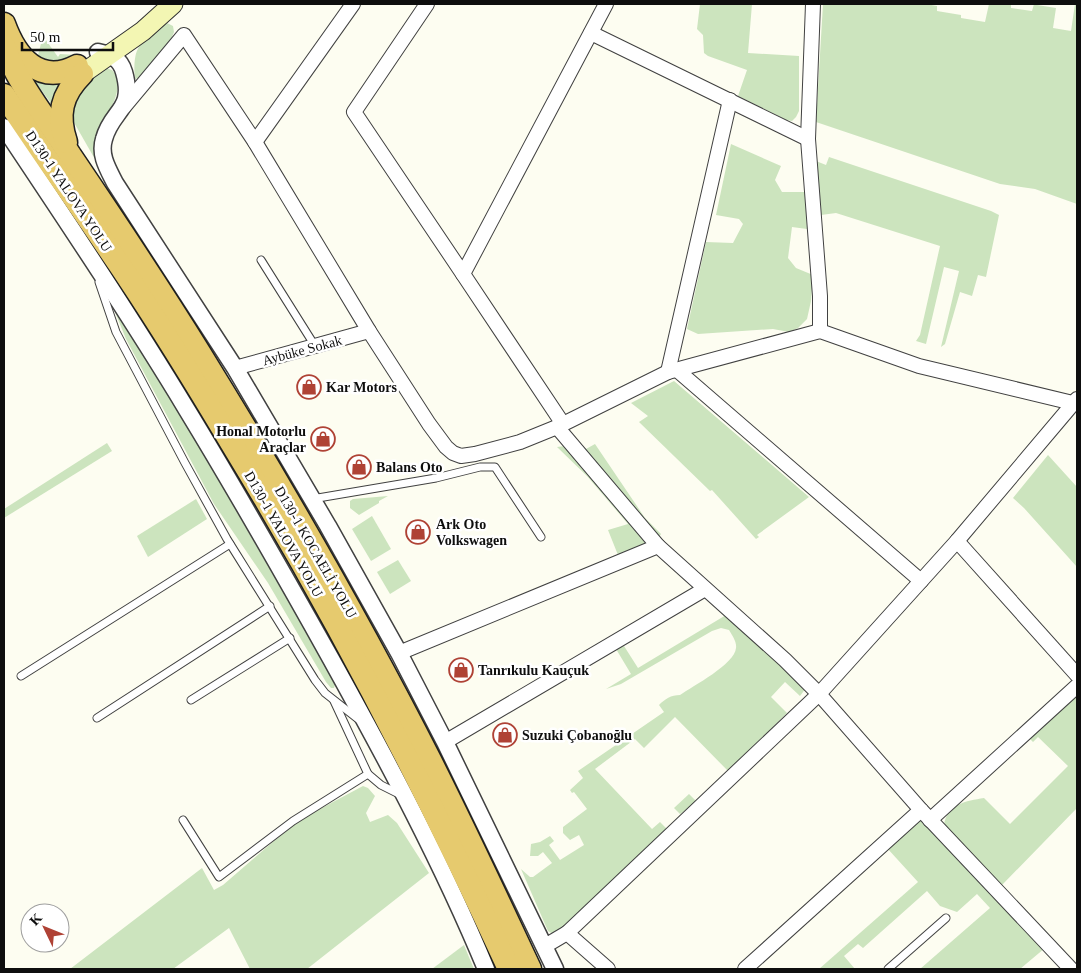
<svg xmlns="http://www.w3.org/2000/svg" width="1081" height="973" font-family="Georgia,serif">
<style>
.green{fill:#cce4be}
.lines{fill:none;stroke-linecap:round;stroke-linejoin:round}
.service-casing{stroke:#414141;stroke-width:9}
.minor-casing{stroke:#414141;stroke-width:16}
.tertiary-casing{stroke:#414141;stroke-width:19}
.secondary-casing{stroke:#303030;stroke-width:21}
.trunk-casing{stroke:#1f1f1f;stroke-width:25}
.service{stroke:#fff;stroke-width:7}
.minor{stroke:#fff;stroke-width:14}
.tertiary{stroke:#fff;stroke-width:16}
.secondary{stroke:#f3f6b3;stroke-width:19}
.trunk{stroke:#e6ca6e;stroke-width:22}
.labels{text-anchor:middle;stroke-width:5;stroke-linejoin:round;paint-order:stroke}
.street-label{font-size:14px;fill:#0e0e0e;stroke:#fff}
.poi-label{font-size:14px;font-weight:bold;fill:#0e0e0e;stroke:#fff;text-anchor:start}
</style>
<rect width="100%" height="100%" fill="#fdfdf1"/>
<!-- green -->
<g class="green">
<polygon points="700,4 752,4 748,53 799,56 799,111 796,117 792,121 786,120 738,96 747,70 708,56 704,53 703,35 697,29"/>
<polygon points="823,4 926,4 937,6 937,11 961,15 961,18 985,22 989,4 1011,4 1011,8 1032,11 1034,4 1036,4 1037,5 1056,8 1053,28 1071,31 1075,4 1077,4 1077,204 1035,189 1000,184 816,122"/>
<path d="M 167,23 L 173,26 L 174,32 L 171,39 L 141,77 L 135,79 C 132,45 141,41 167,23 Z"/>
<polygon points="43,36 58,57 60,54 77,55 68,63 37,59"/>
<path d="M 106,68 L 112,70 L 118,77 C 120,114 89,122 96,161 L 72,119 L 73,101 L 83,83 Z"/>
<polygon points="31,76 65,80 53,106"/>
<polygon points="731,144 781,166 775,180 782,192 805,192 807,229 792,227 788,258 796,268 813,275 811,301 807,319 798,328 789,332 773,329 698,334 687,329 706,242 733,243 743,224 739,219 716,215"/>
<polygon points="829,157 991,211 999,215 986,277 978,275 972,296 960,292 945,344 941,347 959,271 944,267 926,344 916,341 920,335 940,246 836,213 821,215 816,161 826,165"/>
<polygon points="111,302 182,416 333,679 335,685 334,688 331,688 326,682 268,583 214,504 126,339"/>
<polygon points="674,381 809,497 757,535 759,537 756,539 712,490 710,491 639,422 648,416 631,403"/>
<polygon points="577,441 586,449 595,444 645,518 661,534 659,537"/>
<polygon points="107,443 112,451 4,518 4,509"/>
<polygon points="565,446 646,542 644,545 618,555 608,530 628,524 587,476 557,447"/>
<polygon points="1048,455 1077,487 1077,567 1024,508 1013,498"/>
<polygon points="388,496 379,501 379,503 359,515 350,508 350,501 353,499"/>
<polygon points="196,499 207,519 148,557 137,536"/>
<polygon points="372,516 391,549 371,561 352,529"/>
<polygon points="398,560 411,581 390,594 377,572"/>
<path d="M 726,615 L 806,688 L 800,696 L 785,682 L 771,697 L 787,713 L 728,771 L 675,717 L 644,748 L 635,739 L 595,769 L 652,829 L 660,822 L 667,829 L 562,929 L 553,934 L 548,931 L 521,869 L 530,877 L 533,877 L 552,863 L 543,852 L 538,856 L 530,856 L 531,844 L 540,842 L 550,836 L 554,841 L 549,845 L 560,860 L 584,845 L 579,835 L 570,840 L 563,833 L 563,827 L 587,809 L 574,792 L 572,793 L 570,790 L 583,778 L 578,771 L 664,712 L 659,705 C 665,699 671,695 680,695 C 693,686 735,664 736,648 C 737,642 732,635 729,630 L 721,628 L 712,631 L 621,684 L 606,689 L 631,674 L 616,649 L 624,646 L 638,668 Z"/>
<path d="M 1077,694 L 1077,808 L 1002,885 L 944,825 C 947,804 966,801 984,798 L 1010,824 L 1068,766 L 1038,737 L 1033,742 L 1029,738 Z"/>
<polygon points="363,786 368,788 375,796 366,813 370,822 388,815 397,823 429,873 307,969 250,969 229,928 173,969 70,969 202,868 214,890 223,885 275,840 303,818"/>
<polygon points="689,794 697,802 680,814 674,808"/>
<polygon points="921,818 1045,948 1020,969 920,969 990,908 977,894 957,912 940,906 927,891 863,948 858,944 844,956 855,969 819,969 918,882 887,848"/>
<polygon points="464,945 474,969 432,969"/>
</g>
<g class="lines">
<!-- service casing -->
<g class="service-casing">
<g id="service">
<polyline points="261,260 315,346"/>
<polyline points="99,282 116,332 185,463 227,539 315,680 325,693 358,719"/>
<polyline points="312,499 436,478 480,467 495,467 541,537"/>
<polyline points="21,676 230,544"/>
<polyline points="191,700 290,638"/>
<polyline points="97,718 270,606"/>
<polyline points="368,774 381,785 401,795"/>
<polyline points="183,820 219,877 293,821 368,774 334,701"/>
<polyline points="888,969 946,918"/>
</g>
</g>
<!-- minor casing -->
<g class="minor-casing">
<g id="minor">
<polyline points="427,4 354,112 463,274"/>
<polyline points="813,4 808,139 820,296 820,331"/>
<polyline points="591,33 808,139"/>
<polyline points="123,108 184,35 255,142 369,331 429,424 446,447 453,453 461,456 475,454 520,442 557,427 668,372 820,331 919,366 1077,404"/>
<polyline points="255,142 353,4"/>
<polyline points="235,368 369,331"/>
<polyline points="677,370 921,581"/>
<polyline points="668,372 730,100"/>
<polyline points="563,424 463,274 606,4"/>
<polyline points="557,427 658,546"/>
<polyline points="957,541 1077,675"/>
<polyline points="399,653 658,546 785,660 819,694 921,810 1071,969"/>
<polyline points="445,742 705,589"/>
<polyline points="930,820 1077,686"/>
<polyline points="567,933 819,694 957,541 1077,399"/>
<polyline points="545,946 567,933 608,969"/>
<polyline points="745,969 921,810"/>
</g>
</g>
<!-- tertiary casing -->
<g class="tertiary-casing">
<g id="tertiary">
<path d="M 98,52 C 111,55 120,58 124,72 C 135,111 112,109 104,139 C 99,155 108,169 115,183 L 235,368 L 328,526 L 399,653 L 445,742 L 555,969"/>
<path d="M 4,127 C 66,220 129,314 187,410 C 237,492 284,575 331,659 C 387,760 442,863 486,969"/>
</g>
</g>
<!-- secondary casing -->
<g class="secondary-casing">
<polyline id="secondary" points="82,74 143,31 173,4"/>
</g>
<!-- trunk casing -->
<g class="trunk-casing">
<g id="trunk">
<path d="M 4,24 C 16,57 39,86 77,66"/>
<path d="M 4,46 C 19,86 47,119 70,155 C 114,220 158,286 199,352 C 281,485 360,622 431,762 C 465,830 498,900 530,969"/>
<path d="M 4,95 C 44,155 86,215 127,276 C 163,330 198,387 232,444 C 335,613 426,789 509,969"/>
<path d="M 66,142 C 57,115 61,95 82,74"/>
</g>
</g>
<!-- service -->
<use href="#service" class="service"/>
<!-- minor -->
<use href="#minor" class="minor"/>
<!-- tertiary -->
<use href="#tertiary" class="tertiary"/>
<!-- secondary -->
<use href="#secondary" class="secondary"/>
<!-- trunk -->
<use href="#trunk" class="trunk"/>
</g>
<!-- icons -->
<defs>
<g id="shop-ring" transform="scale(1.25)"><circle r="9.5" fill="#fff" stroke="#af4235" stroke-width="1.5"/><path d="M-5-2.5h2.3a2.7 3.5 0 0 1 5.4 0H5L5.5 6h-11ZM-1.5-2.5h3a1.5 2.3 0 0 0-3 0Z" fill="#af4235"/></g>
</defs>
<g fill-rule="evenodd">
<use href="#shop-ring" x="309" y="387"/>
<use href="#shop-ring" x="323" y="439"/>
<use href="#shop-ring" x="359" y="467"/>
<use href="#shop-ring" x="418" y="532"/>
<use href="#shop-ring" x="461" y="670"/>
<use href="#shop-ring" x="505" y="735"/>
</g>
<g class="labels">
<!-- street labels -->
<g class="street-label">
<text transform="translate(69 191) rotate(56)" y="5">D130-1 YALOVA YOLU</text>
<text transform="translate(302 350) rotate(-15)" y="5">Aybüke Sokak</text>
<text transform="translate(284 534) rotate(60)" y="5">D130-1 YALOVA YOLU</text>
<text transform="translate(316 552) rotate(60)" y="5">D130-1 KOCAELİ YOLU</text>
</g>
<!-- poi labels -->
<g class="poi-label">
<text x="326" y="392">Kar Motors</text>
<text x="306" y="436" text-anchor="end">Honal Motorlu<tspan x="306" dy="16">Araçlar</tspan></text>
<text x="376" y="472">Balans Oto</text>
<text x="436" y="529">Ark Oto<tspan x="436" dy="16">Volkswagen</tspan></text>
<text x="478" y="675">Tanrıkulu Kauçuk</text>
<text x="522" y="740">Suzuki Çobanoğlu</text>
</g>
</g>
<!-- border -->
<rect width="1081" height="973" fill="none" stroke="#0e0e0e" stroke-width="10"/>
<!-- north arrow -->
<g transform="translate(45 928) rotate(313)"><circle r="24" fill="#ffffff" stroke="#9f9f9f"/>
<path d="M0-4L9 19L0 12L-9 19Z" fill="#af4235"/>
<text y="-8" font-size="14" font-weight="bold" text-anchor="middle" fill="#0e0e0e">K</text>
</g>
<!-- scale -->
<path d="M22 42v8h91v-8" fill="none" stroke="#0e0e0e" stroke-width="2.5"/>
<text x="30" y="42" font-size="15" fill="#0e0e0e" stroke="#ffffff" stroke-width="4" paint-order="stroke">50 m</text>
</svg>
